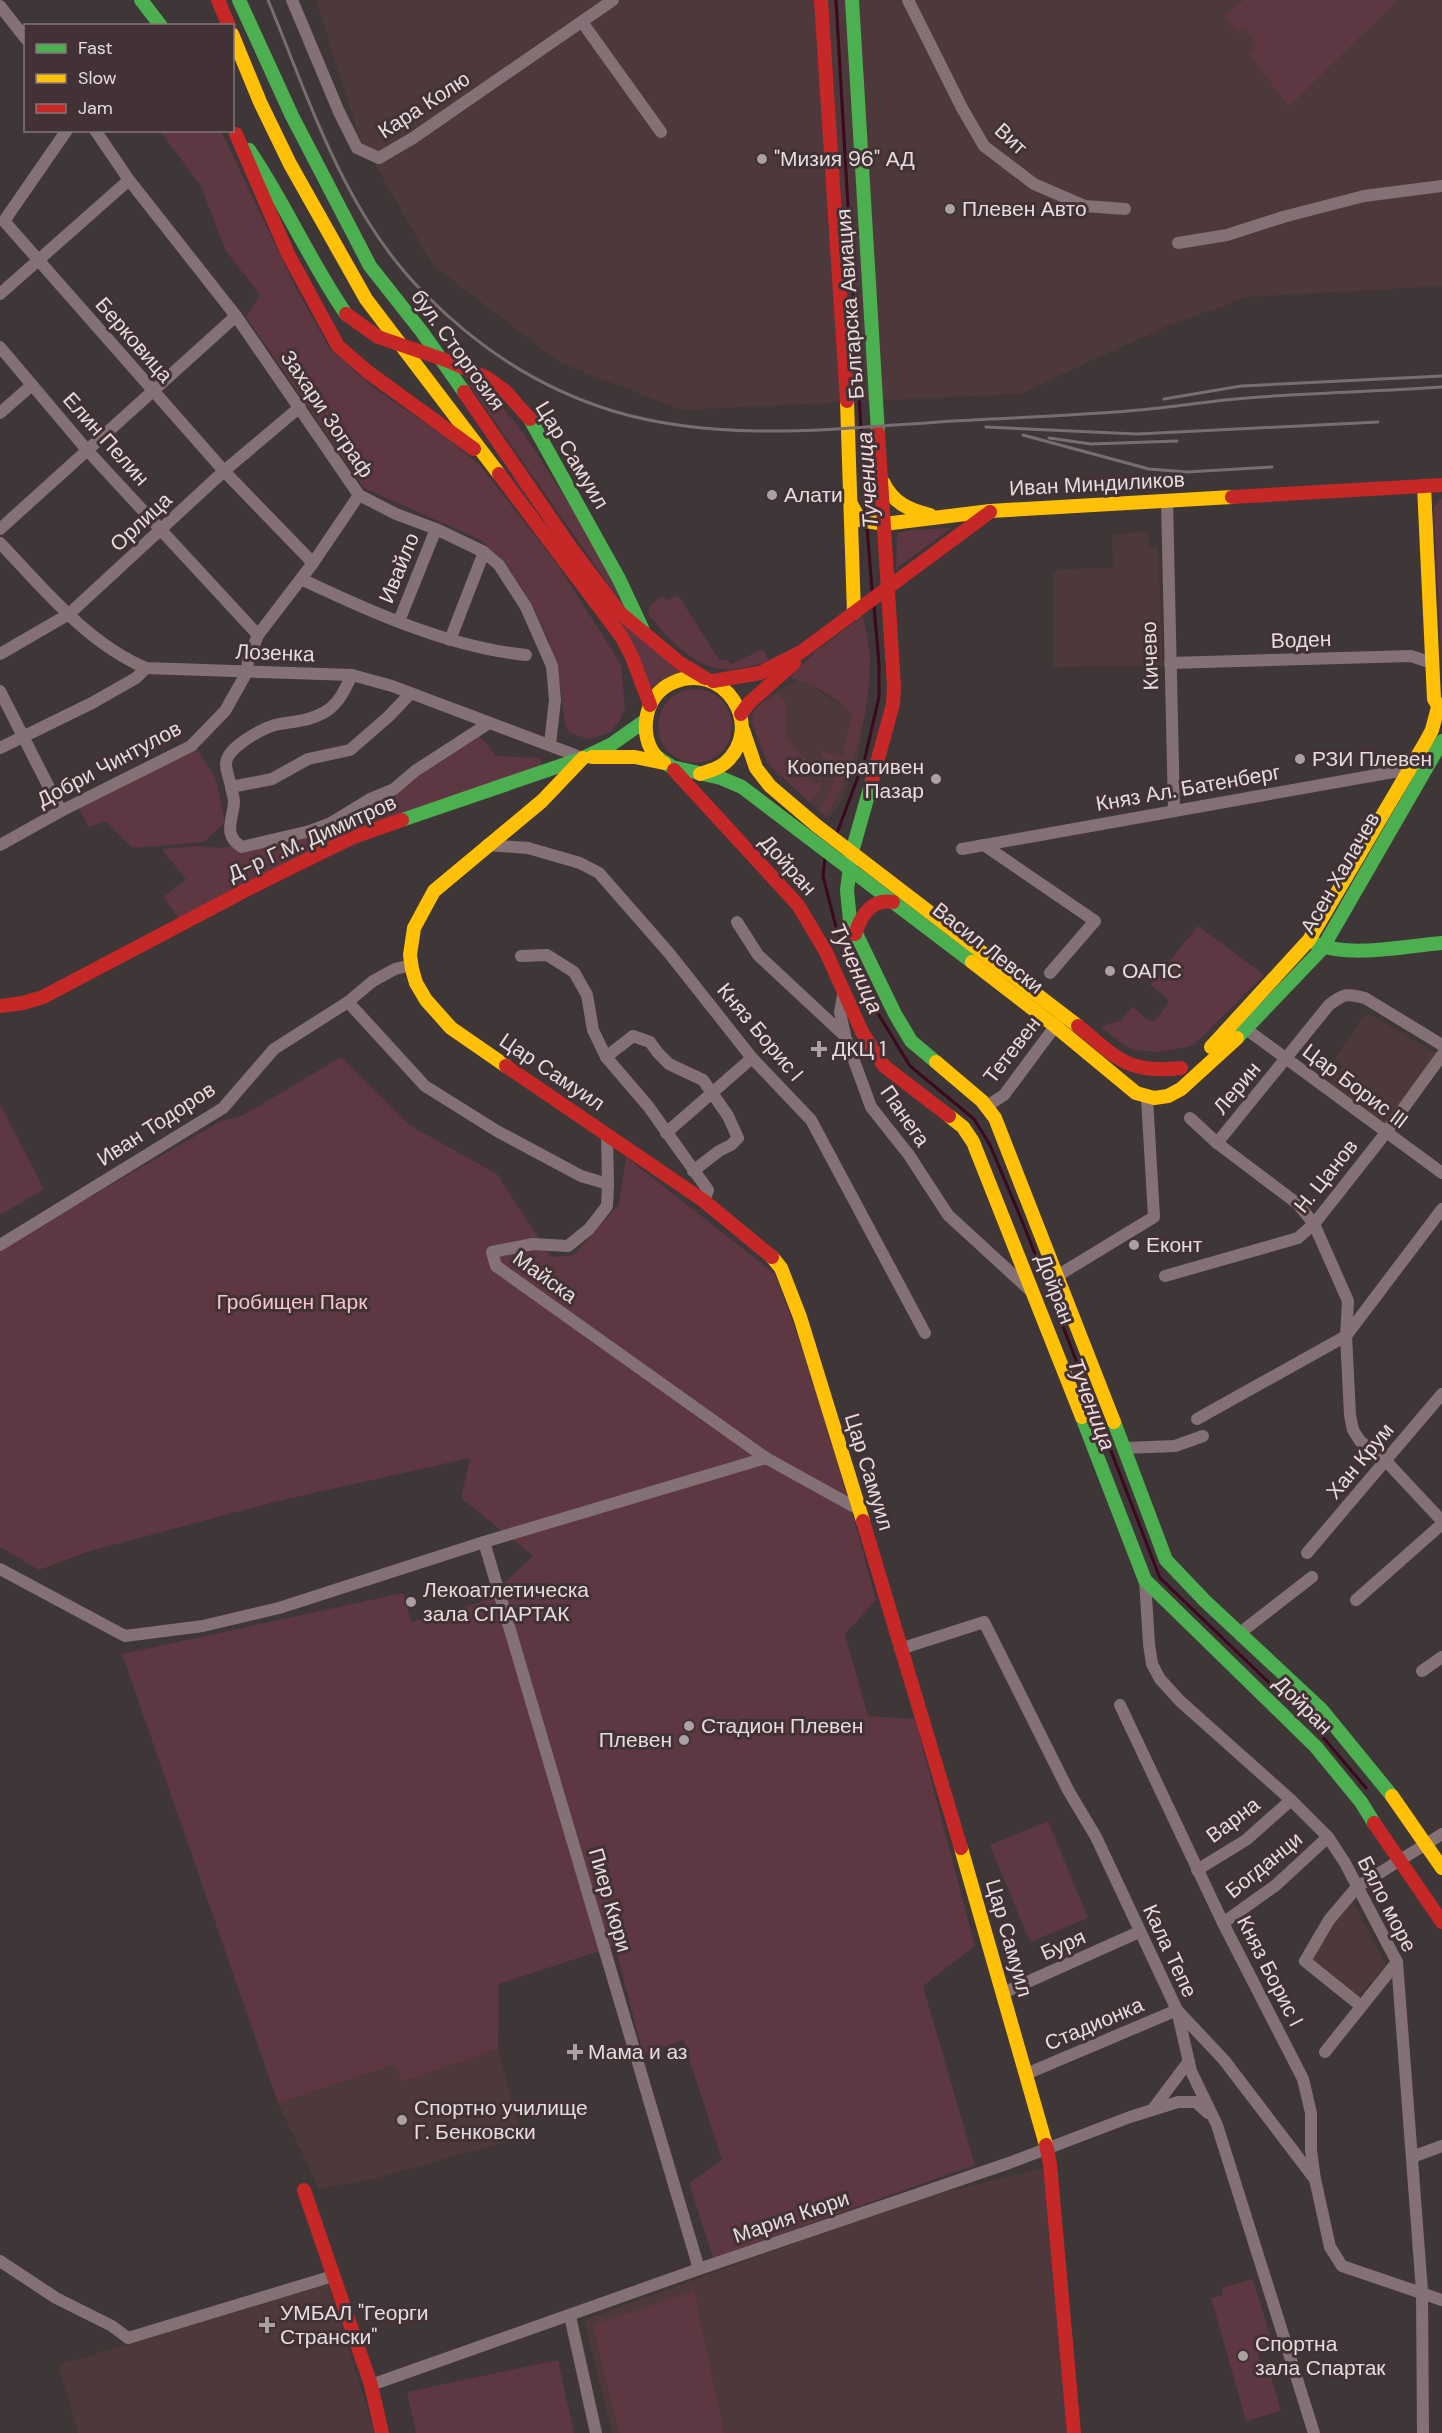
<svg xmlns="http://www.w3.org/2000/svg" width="1442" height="2433" font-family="'DM Sans',sans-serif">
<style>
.built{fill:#4d383c}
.green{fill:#5d3741}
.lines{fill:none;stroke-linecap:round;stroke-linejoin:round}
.stream{stroke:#3a091c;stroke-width:3}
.street{stroke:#837175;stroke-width:12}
.fast{stroke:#4caf50;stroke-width:14}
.slow{stroke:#ffc107;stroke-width:14}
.jam{stroke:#c62828;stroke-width:14}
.rail{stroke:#7a6d70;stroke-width:3}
.jam-bridge{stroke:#c62828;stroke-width:14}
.poi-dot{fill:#aba1a3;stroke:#423235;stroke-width:2}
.labels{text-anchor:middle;stroke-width:6;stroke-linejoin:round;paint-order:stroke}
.street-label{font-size:21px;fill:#e6dbdd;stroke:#423235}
.poi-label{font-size:21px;fill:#e6dbdd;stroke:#423235;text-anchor:start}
.park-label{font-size:21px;fill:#f3c5cf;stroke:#423235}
.water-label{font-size:22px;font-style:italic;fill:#f0d9dd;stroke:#423235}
</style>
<rect width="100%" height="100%" fill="#3e3637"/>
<!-- built -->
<g class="built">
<polygon points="316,0 1442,0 1442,286 1248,297 1167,326 1020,394 682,410 560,363 433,265 360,139"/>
<polygon points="1146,532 1149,539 1149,547 1158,547 1163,666 1053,667 1053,575 1058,569 1113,568 1112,534"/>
<polygon points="798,680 814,687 827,698 851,709 863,720 859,754 842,801 828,819 771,768 757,740 751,721 752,712 770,695"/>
<polygon points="1367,1013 1438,1054 1384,1125 1330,1083 1343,1066 1335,1058"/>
<polygon points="1352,1900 1386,1965 1358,1997 1310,1960 1328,1926"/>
<polygon points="498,2049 522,2137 377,2178 319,2189 278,2103 396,2065 403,2082"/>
<polygon points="1045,2168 1071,2433 612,2433 584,2320 913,2200"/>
<polygon points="328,2284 375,2433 78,2433 58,2365"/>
</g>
<!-- green -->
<g class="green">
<polygon points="1244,0 1397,0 1289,107 1248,53 1257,46 1244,29 1237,33 1225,15"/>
<polygon points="160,131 221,131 295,286 330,349 374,388 444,436 479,464 557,564 621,664 625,707 619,722 609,733 588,739 570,733 565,725 560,685 549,640 526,595 504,561 481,540 364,488 246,317 260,295 225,250 201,186"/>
<path d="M 467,382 C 508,404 526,436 550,474 C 576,513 598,553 620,595 L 615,594 Z"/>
<polygon points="514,474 682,672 648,694 599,597 512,477"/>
<polygon points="1442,499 1442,673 1434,516 1434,507 1439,500"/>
<polygon points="951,528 901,565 896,569 897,533 910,530"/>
<path d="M 678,595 L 720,661 L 726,659 L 731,664 L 763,649 L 769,661 C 755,665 737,671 722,669 C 692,666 666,636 648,614 L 651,604 L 663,596 L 666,601 Z"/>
<path d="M 863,616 C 866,632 871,650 870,666 C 870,715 852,775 826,816 L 819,810 C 828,797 837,785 831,768 C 828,762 822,758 821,751 L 842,757 L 852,715 C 839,697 811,684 790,677 L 815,652 Z"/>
<circle cx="695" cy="726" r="37"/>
<path d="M 777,694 C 795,704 781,721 787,737 C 793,751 809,757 814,770 L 808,777 L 815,785 L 821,780 L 821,789 L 810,803 L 767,762 L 751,721 L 756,707 Z"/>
<polygon points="479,735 496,756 541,758 541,768 179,918 163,897 186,880 162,849 198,846 221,848 321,830"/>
<polygon points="196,748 216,779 225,822 204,842 133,848 105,821 89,827 79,809 85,804"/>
<polygon points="1198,926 1264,975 1196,1043 1188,1047 1157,1052 1135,1050 1125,1046 1101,1027 1120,1021 1133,1007 1148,1020 1154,1021 1169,1003 1167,998 1150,985"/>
<polygon points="341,1057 411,1126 497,1174 551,1257 574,1255 619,1204 626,1157 775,1274 804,1353 837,1457 876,1600 845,1634 868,1716 915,1719 975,1946 923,1986 975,2165 713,2258 689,2183 722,2160 683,2040 643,2054 615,1946 499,1984 498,2049 403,2082 395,2065 278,2103 122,1654 403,1593 411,1622 487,1600 533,1556 461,1498 470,1458 278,1501 87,1552 39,1570 0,1547 0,1249 221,1121 244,1115"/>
<polygon points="0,1104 44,1189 0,1215"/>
<polygon points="1048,1821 1088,1918 1030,1942 990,1845"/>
<polygon points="1253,2279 1272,2342 1256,2347 1262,2367 1268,2366 1281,2411 1246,2421 1211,2298 1223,2295 1222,2288"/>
<polygon points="694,2291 724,2433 619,2433 593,2325"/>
<polygon points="558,2360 574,2433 416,2433 407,2392"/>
</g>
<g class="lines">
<!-- stream -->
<g class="stream">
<polyline points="836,0 866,516"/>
<polyline points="867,526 872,591"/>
<polyline points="837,833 865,758 879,697 879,664 874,606"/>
<polyline points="825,858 823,876 836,927 871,1002 910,1066 974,1119 990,1145 1025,1228 1160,1578 1310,1722 1366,1788"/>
</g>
<!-- street -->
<g class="street">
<polyline points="292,0 339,112 357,148 379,158 413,138 613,0"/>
<polyline points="908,0 962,108 984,146 1034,184 1085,206 1125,209"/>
<polyline points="0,6 26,39"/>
<polyline points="582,22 661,132"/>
<polyline points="67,130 4,221 224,471 313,563"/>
<polyline points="95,130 129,180 236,316 359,495 396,514 436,529 484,552 499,565 526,607 552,666 555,700 550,744"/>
<polyline points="1178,243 1227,235 1283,217 1364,196 1442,186"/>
<polyline points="0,294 129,180"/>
<polyline points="0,347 87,450 258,635"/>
<polyline points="0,413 32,385"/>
<polyline points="1167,501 1174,810"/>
<polyline points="0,529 236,316"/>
<path d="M 0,543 C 44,589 87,643 146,668 L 352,675 L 392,686 L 583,758"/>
<path d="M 301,579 C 371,612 448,647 526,655"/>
<polyline points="399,621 436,529"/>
<polyline points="450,640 484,552"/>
<polyline points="0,654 69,614 224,471 300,407"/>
<polyline points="1170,663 1411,656 1432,663"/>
<polyline points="0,691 61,811"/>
<path d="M 410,694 L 388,717 L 350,750 L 308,759 L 272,779 L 231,787 C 232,792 234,797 234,802 C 233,820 222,835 242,847 L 310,831 L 329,824 L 370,799 L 394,789 L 415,771 L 489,723"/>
<polyline points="0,748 92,703 136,678 146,668"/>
<path d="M 231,787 C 230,780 226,771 226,764 C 226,748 261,729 275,725 C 292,721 308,722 325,712 C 339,704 345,689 352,675"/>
<polyline points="0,845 61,811 191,746 225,711 247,672 248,660 258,635 313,563 359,495"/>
<polyline points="487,845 528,848 580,863 599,873 669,953 752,1058 811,1120 925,1333"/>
<polyline points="984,845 1095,921 1050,973"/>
<polyline points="962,849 1399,771 1413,776"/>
<polyline points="737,922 758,955 845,1036 871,1107 909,1155 948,1215 1033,1293"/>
<polyline points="521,956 547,955 574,972 587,995 593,1030 606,1057 648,1106 708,1190 704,1201"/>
<polyline points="844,990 840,1012 845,1035"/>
<polyline points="348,1002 425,1086 497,1131 581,1176 608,1184 607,1206 589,1229 568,1246 533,1244 492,1252 496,1266 766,1458 860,1510"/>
<polyline points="1246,1029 1442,1173"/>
<polyline points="606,1057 633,1036 650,1042 658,1053 669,1064 703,1080 728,1116 738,1138 731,1145 719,1151 693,1171"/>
<polyline points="987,1106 1004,1095 1059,1021"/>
<polyline points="1190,1118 1217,1143 1298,1204 1314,1224 1348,1301 1346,1336 1350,1415 1353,1430 1360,1441 1385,1460 1442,1521"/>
<polyline points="666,1133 752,1058"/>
<polyline points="607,1135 608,1184"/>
<path d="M 1217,1143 L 1329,1005 C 1343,994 1347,993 1365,998 L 1442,1045"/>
<polyline points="0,1245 223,1108 274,1049 348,1002 373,981 395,969 411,965"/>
<polyline points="1057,1276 1154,1217 1147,1098"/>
<polyline points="1165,1276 1298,1238 1314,1224 1381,1139 1442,1055"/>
<polyline points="1197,1419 1346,1336 1442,1209"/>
<polyline points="1125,1448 1175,1446 1203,1436"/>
<polyline points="484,1542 699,2269"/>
<polyline points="1307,1553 1442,1394"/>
<polyline points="0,1569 125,1636 203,1626 279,1608 484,1542 766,1458"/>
<polyline points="1145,1580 1149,1644 1152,1664 1160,1679 1180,1701 1291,1800 1328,1837 1345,1863 1397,1962 1422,2291 1423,2433"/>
<polyline points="1356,1600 1442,1524"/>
<polyline points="1240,1633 1312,1577"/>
<polyline points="900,1649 984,1622 1068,1790 1096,1837 1177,2010 1191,2071 1217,2125 1314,2433"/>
<polyline points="1422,1671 1442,1657"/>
<polyline points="1120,1705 1223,1923 1303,2079 1311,2113 1311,2150 1315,2179 1330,2247 1342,2266 1442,2300"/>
<polyline points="1197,1870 1246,1840 1291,1800"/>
<polyline points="1223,1923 1276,1885 1328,1837"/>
<polyline points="1003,1993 1139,1932"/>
<polyline points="1361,2006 1305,1961 1329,1920 1357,1887 1442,1834"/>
<polyline points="1325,2052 1397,1962"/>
<polyline points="1026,2074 1177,2010 1224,2060 1314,2178"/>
<polyline points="1153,2109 1189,2061"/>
<polyline points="1412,2157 1442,2146"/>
<polyline points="0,2261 56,2298 112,2326 128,2338 333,2276"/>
<polyline points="570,2316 596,2433"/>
<polyline points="371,2385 699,2269 1009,2163 1130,2117 1178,2102 1196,2102 1208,2113"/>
</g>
<!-- fast -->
<g class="fast">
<polyline points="141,0 161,26"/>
<polyline points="239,0 292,116 370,266 422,332 464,392"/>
<polyline points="852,0 878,433"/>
<path d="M 249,150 C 285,203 310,262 346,314"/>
<polyline points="530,419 619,579 642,628"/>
<polyline points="658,758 672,767 721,778 742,787 972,962"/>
<polyline points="872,781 852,852 847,890 850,921 895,1014 911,1041 936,1062"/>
<polyline points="402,820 583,758 612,744 646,720"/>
<path d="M 1316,944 C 1351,958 1405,946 1442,943"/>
<polyline points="1237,1038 1322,949 1442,741"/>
<polyline points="1082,1417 1145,1580 1316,1747 1361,1802 1374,1823"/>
<polyline points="1114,1422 1166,1560 1205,1601 1321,1709 1392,1796"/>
</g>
<!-- slow -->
<g class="slow">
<polyline points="232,34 260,102 290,164 366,299 499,474"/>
<polyline points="847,401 854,613"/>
<path d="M 883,482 C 893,503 909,510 930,515"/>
<polyline points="1424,486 1434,699 1442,711"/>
<polyline points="851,504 860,520 884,524 990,511 1232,497"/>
<polyline points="743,730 756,768 770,786 817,826 1078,1026"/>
<polyline points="592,757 635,757 664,763"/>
<path d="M 658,758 C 646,747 644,729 647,715 C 650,701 659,689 672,683 C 723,659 767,726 725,763 C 718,769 708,771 700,774"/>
<polyline points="972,962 1055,1026 1136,1093 1154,1098 1168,1096 1181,1089 1237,1038"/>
<polyline points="1211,1047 1309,940 1425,743 1432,730 1438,707"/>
<polyline points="936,1062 982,1101 995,1118 1114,1422"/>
<polyline points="506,1066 451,1028 426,1000 416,983 412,969 410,955 414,928 434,891 542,801 583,758"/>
<polyline points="949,1116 963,1127 973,1142 1082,1417"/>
<polyline points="772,1257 781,1268 800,1317 863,1521"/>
<polyline points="1392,1796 1442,1868"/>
<polyline points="961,1848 1046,2145"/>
</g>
<!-- jam -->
<g class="jam">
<polyline points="218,0 229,26"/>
<polyline points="821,0 847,401"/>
<polyline points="236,134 288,254 338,346 368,372 474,449"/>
<polyline points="464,392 571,548 619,612 680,663 705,678"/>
<polyline points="499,474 621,636 632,657 650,705"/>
<polyline points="1232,497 1442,485"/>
<polyline points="713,681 760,673 801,652 990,512"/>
<polyline points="741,714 749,703 794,663"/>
<polyline points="674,770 798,905 826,952 862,1032 884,1066 949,1116"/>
<polyline points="872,781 893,704 894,686 878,433"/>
<path d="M 855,934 C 861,916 871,898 893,902"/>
<polyline points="0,1006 23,1003 43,997 246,890 355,836 402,820"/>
<path d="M 1078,1026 C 1117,1058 1127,1074 1181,1068"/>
<polyline points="506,1066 704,1201 772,1257"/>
<polyline points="863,1521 961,1848"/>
<polyline points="1374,1823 1442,1922"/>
<polyline points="1046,2145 1050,2164 1074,2433"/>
<polyline points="304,2190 371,2385 382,2433"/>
</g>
<!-- rail -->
<g class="rail">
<path d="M 268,0 C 310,101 345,215 425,294 C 477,347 541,389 613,411 C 723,444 841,428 954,421 C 1007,418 1061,416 1114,412 C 1163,409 1212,400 1260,397 C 1321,393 1382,391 1442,387"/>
<polyline points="1164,399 1241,386 1442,376"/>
<polyline points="986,427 1137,434 1378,422"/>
<polyline points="1023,435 1149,469 1187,472 1272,467"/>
<polyline points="1049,438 1091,444 1177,441"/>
</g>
<!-- jam-bridge -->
<polyline class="jam-bridge" points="346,314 378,337 451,362 487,378 505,391 530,419"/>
</g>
<!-- markers -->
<g class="poi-dot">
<circle cx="762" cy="159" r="6"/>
<circle cx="950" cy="209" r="6"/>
<circle cx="772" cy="495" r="6"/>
<circle cx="1300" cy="759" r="6"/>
<circle cx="936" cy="779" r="6"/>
<circle cx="1110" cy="971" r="6"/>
<path d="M816 1040h6v6h6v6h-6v6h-6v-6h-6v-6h6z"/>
<circle cx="1134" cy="1245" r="6"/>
<circle cx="411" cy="1602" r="6"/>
<circle cx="689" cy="1726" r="6"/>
<circle cx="684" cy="1740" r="6"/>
<path d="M572 2043h6v6h6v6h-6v6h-6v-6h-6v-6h6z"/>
<circle cx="402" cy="2120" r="6"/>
<path d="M264 2316h6v6h6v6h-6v6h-6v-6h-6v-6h6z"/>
<circle cx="1243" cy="2356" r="6"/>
</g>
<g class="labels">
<!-- street labels -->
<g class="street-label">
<text transform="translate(424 105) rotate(-33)" y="7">Кара Колю</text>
<text transform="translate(1011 139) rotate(43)" y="7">Вит</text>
<text transform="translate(850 304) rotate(-94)" y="7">Българска Авиация</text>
<text transform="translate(134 340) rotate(49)" y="7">Берковица</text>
<text transform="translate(458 350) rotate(54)" y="7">бул. Сторгозия</text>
<text transform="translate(327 414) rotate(56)" y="7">Захари Зограф</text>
<text transform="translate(106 439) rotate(48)" y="7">Елин Пелин</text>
<text transform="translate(572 455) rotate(59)" y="7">Цар Самуил</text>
<text transform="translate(1097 484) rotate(-3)" y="7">Иван Миндиликов</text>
<text transform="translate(141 522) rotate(-43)" y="7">Орлица</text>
<text transform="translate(399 568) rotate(-68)" y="7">Ивайло</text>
<text transform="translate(1301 640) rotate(-2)" y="7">Воден</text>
<text transform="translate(275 653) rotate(2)" y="7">Лозенка</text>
<text transform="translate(1150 656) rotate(-92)" y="7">Кичево</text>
<text transform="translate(109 764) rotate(-28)" y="7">Добри Чинтулов</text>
<text transform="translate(1188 788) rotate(-10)" y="7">Княз Ал. Батенберг</text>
<text transform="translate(312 838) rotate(-24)" y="7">Д-р Г.М. Димитров</text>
<text transform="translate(788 865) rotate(48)" y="7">Дойран</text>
<text transform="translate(1340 873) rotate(-60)" y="7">Асен Халачев</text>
<text transform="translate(988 948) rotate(38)" y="7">Васил Левски</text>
<text transform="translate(760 1032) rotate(50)" y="7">Княз Борис I</text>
<text transform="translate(1012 1050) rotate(-52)" y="7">Тетевен</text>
<text transform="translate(552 1072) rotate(34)" y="7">Цар Самуил</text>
<text transform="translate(1355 1086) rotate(37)" y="7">Цар Борис III</text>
<text transform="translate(1237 1088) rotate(-50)" y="7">Лерин</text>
<text transform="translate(905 1116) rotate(55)" y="7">Панега</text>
<text transform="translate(156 1124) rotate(-33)" y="7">Иван Тодоров</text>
<text transform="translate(1326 1176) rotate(-51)" y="7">Н. Цанов</text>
<text transform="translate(545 1277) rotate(36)" y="7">Майска</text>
<text transform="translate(1055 1289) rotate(69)" y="7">Дойран</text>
<text transform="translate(1360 1461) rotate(-50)" y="7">Хан Крум</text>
<text transform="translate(869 1472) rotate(73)" y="7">Цар Самуил</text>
<text transform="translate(1303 1705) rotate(45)" y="7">Дойран</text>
<text transform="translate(1233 1820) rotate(-37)" y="7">Варна</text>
<text transform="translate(1264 1865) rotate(-39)" y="7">Богданци</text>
<text transform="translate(610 1900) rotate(74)" y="7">Пиер Кюри</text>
<text transform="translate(1387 1904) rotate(63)" y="7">Бяло море</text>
<text transform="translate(1009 1938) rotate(74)" y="7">Цар Самуил</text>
<text transform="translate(1063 1945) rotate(-24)" y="7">Буря</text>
<text transform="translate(1170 1951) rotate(65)" y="7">Кала Тепе</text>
<text transform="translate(1270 1971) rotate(63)" y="7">Княз Борис I</text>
<text transform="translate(1094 2024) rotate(-23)" y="7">Стадионка</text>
<text transform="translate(791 2217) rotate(-19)" y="7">Мария Кюри</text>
</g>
<!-- poi labels -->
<g class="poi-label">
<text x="774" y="166">"Мизия 96" АД</text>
<text x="962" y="216">Плевен Авто</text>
<text x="784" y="502">Алати</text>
<text x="1312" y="766">РЗИ Плевен</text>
<text x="924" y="774" text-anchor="end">Кооперативен<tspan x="924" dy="24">Пазар</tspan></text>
<text x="1122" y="978">ОАПС</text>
<text x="832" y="1056">ДКЦ 1</text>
<text x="1146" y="1252">Еконт</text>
<text x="423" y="1597">Лекоатлетическа<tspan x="423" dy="24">зала СПАРТАК</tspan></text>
<text x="701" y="1733">Стадион Плевен</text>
<text x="672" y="1747" text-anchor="end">Плевен</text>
<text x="588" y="2059">Мама и аз</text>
<text x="414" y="2115">Спортно училище<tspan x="414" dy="24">Г. Бенковски</tspan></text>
<text x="280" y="2320">УМБАЛ "Георги<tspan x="280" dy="24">Странски"</tspan></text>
<text x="1255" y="2351">Спортна<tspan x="1255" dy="24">зала Спартак</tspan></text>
</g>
<!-- park labels -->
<g class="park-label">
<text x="292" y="1309">Гробищен Парк</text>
</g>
<!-- water labels -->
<g class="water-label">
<text transform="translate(867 480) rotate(-94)" y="8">Тученица</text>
<text transform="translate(857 968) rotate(65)" y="8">Тученица</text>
<text transform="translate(1092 1404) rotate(69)" y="8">Тученица</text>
</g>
</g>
<!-- legend -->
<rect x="24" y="24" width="210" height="108" fill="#423235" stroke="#847678" stroke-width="1.5"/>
<rect x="36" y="44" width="30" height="9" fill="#4caf50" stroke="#847678" stroke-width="1.5"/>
<text x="78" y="54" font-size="18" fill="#e6dbdd">Fast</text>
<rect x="36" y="74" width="30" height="9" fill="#ffc107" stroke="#847678" stroke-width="1.5"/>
<text x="78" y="84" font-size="18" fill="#e6dbdd">Slow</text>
<rect x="36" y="104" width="30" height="9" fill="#c62828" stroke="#847678" stroke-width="1.5"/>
<text x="78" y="114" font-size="18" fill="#e6dbdd">Jam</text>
</svg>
